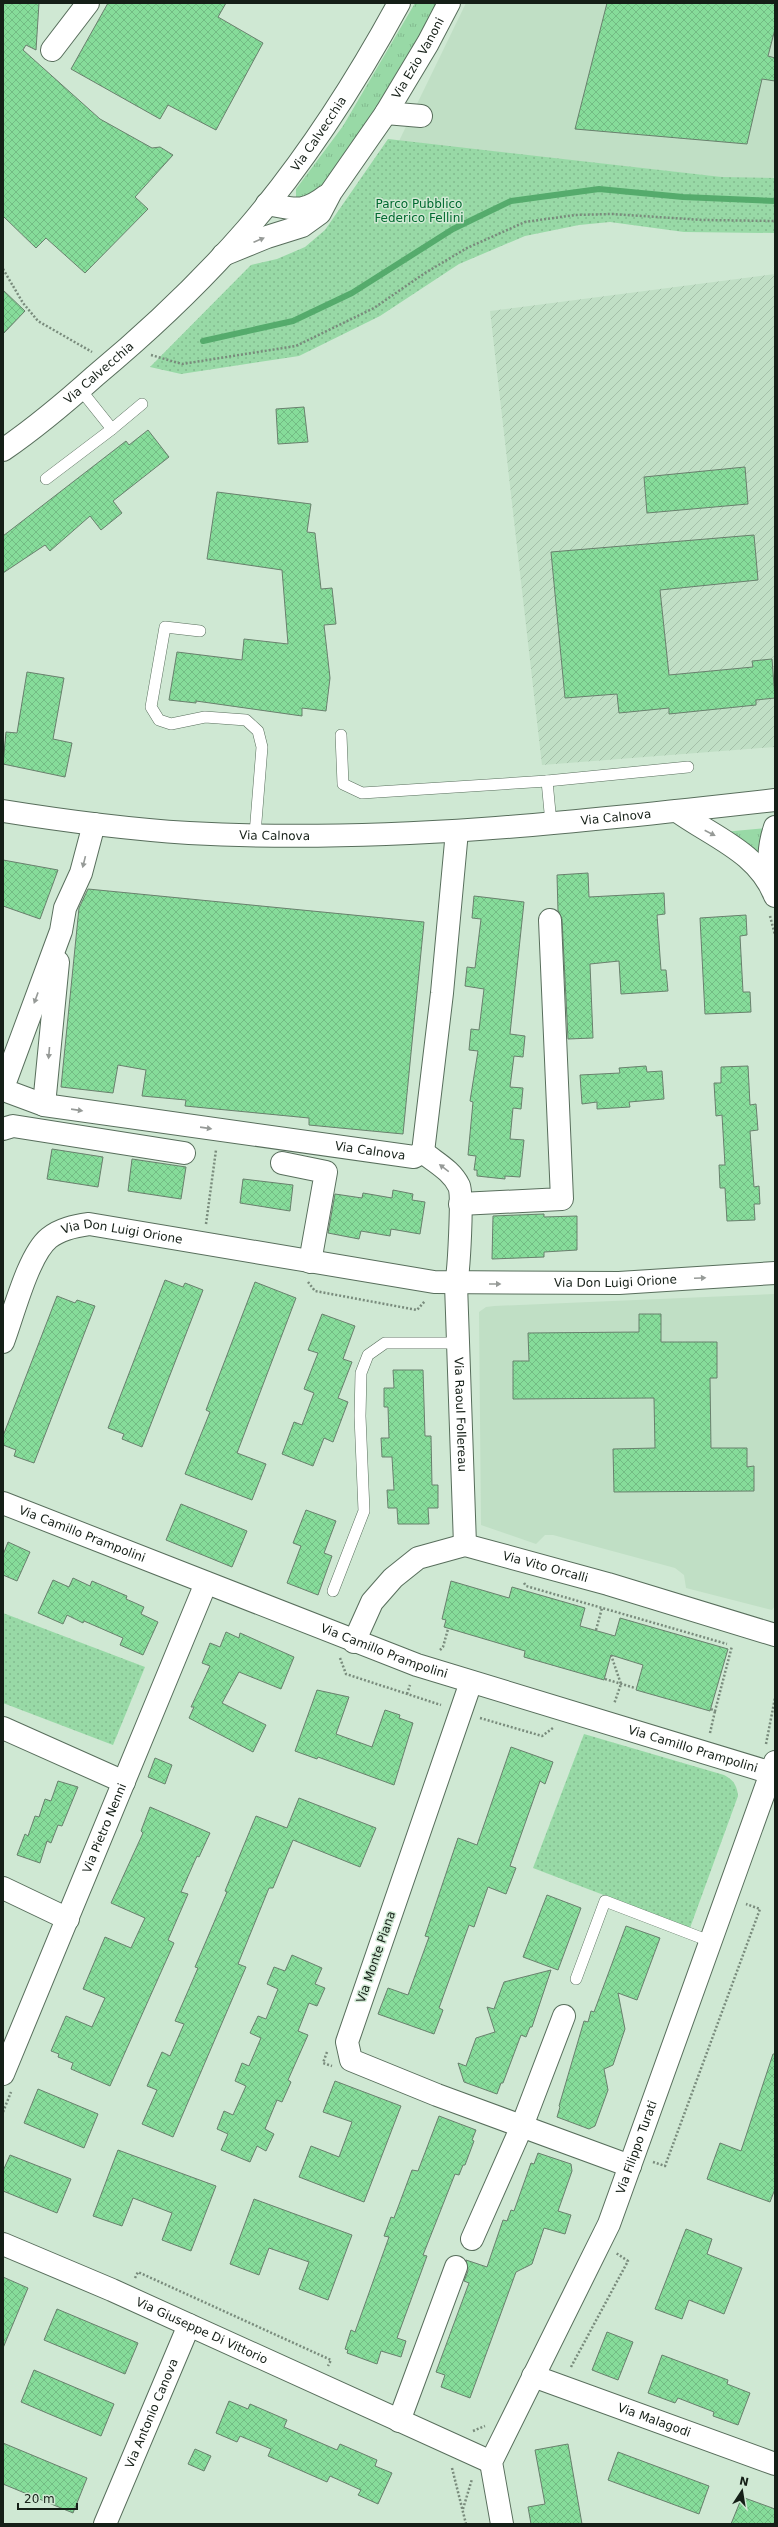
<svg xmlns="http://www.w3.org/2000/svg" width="778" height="2527" font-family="'DejaVu Sans',sans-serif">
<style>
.built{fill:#c0dfc5}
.industrial{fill:url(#industrial-furrows)}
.grass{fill:url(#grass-tufts)}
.park{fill:url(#park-dots)}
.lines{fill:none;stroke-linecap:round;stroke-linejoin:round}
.stream{stroke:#55ab6c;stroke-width:6}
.building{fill:url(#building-cross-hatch);stroke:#69806d}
.lane-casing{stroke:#586e5c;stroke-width:12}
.street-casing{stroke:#586e5c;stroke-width:24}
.secondary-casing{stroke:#586e5c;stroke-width:24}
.path{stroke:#798b7c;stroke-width:2.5;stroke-dasharray:2 2;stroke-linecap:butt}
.lane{stroke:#fff;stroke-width:11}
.street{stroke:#fff;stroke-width:22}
.secondary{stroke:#fff;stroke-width:22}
.oneway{fill:#969a97}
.labels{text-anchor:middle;stroke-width:3;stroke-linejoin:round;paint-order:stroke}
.street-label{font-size:12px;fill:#151f17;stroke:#cfe8d3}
.park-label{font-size:12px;fill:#026a30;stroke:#cfe8d3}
</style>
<defs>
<pattern id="industrial-furrows" width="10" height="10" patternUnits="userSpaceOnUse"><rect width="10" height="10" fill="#c0dfc5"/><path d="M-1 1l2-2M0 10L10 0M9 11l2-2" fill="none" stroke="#a4bfa8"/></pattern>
<pattern id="grass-tufts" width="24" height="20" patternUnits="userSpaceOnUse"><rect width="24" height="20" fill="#98d9a6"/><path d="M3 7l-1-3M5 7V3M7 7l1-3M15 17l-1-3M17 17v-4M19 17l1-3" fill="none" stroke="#82ba8e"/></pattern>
<pattern id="park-dots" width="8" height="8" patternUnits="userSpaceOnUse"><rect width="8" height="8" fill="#98d9a6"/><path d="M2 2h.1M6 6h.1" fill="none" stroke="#82ba8e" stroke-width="1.8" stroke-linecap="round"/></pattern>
<pattern id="building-cross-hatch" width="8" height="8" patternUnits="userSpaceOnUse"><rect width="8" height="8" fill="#86dc9a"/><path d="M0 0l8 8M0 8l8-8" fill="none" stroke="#73bc84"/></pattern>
</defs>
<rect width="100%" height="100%" fill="#cfe8d3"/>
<!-- built -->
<g class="built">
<polygon points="466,3 775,3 775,170 773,179 721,177 399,141"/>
<polygon points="775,1294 775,1606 772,1610 686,1588 684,1575 675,1568 553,1535 545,1535 536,1544 481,1525 479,1312 486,1307 494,1306"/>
</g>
<!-- industrial -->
<polygon class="industrial" points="775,274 775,747 542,765 490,311"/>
<!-- grass -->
<g class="grass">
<polygon points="415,3 436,3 422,32 371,115 317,195 301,201 296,197 296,189 343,126"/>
<polygon points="766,828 760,859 723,832"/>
</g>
<!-- park -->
<g class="park">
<polygon points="388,139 722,177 775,178 775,233 684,232 610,222 579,225 525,236 459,264 380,316 299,356 181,374 150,367 251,265 277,259 305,247 325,230"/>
<polygon points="3,1613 145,1667 113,1745 3,1703"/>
<path d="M 584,1734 L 724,1775 C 734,1780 737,1786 738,1796 L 690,1928 L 533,1868 Z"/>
</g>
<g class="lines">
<!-- stream -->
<polyline class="stream" points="203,341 293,321 352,293 453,229 511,201 599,189 683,197 775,201"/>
</g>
<!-- building -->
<g class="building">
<polygon points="3,3 39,3 36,50 26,45 23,50 100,119 152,148 160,147 173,155 135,197 148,209 85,273 46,238 36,248 3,216"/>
<polygon points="108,3 226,3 218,17 263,43 216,130 168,105 160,119 71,69"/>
<polygon points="607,3 775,3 775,29 768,56 775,58 775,81 762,79 747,144 575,129"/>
<polygon points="3,290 25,311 3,334"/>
<polygon points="304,407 308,442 278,444 276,409"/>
<polygon points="148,430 169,457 113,501 122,513 101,530 90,516 50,551 45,545 3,573 3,536 126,441 129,445"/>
<polygon points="745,467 748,504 647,513 644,477"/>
<polygon points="217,492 311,504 307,532 315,533 321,589 332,588 336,624 324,625 330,678 326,711 302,708 302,716 196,701 196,703 169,700 177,652 242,660 244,639 288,644 282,570 207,559"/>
<polygon points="754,535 758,580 660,590 669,675 753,667 752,661 772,659 775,698 756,700 756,705 669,714 669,708 619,713 617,694 565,698 551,552"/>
<polygon points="27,672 64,678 53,739 72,743 65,777 3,764 6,732 17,733"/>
<polygon points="3,860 58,870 40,919 3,906"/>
<polygon points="588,873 589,897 664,893 665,914 657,915 661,970 666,970 668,991 621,994 619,961 590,964 593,1038 568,1039 562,919 558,911 557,875"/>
<polygon points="88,889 424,922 403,1134 309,1125 309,1118 185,1106 186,1100 142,1096 146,1070 118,1065 113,1093 61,1087 79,908"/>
<polygon points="474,896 524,902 510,1034 525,1036 523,1057 514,1056 510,1087 523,1088 521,1109 513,1108 510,1139 524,1140 520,1177 505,1176 505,1179 477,1176 477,1170 474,1170 476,1156 468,1155 473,1102 470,1101 478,1051 469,1050 471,1029 479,1030 484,989 465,986 467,967 475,968 481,919 472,918"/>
<polygon points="746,915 747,935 740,936 743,992 750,992 751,1012 705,1014 700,918"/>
<polygon points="646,1066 647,1072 662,1071 664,1099 629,1102 630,1107 597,1109 597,1102 582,1104 580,1075 620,1073 619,1068"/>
<polygon points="748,1066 750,1105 756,1104 758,1130 750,1131 754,1187 759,1186 760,1204 754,1204 755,1220 727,1221 725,1188 720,1188 719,1165 725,1165 722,1115 716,1116 714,1083 721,1083 721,1067"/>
<polygon points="52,1149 103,1157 98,1187 47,1179"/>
<polygon points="132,1159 186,1167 181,1199 128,1191"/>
<polygon points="243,1179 293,1185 290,1211 240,1203"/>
<polygon points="393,1190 413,1194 412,1200 425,1202 420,1234 391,1229 390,1236 361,1231 359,1239 328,1233 335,1194 362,1198 363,1193 392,1198"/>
<polygon points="544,1214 544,1217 577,1216 577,1250 544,1252 544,1257 492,1259 493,1216"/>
<polygon points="165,1280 183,1287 185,1283 203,1290 142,1447 122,1439 124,1434 108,1428"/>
<polygon points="255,1282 296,1298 237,1453 266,1464 252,1500 185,1474 210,1412 206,1410"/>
<polygon points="57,1296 75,1303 77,1300 95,1306 34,1463 14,1456 16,1450 3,1445 3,1436"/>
<polygon points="322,1314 355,1326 343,1359 352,1362 338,1398 348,1402 333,1442 324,1438 313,1466 282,1454 294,1422 302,1425 314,1393 304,1389 318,1353 308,1350"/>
<polygon points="639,1314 661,1314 661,1342 717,1342 717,1378 710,1378 711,1448 747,1448 747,1467 754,1466 754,1491 614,1492 613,1449 655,1448 654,1398 513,1399 513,1361 529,1361 528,1333 639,1332"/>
<polygon points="393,1370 423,1370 425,1436 431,1436 432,1485 438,1485 438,1508 428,1508 429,1524 398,1524 397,1508 388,1508 387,1490 394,1490 392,1457 382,1457 381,1438 389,1438 388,1407 384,1407 384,1388 394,1388"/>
<polygon points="181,1504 247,1531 232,1567 166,1540"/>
<polygon points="306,1510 336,1521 324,1553 332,1556 318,1595 287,1583 301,1546 293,1543"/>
<polygon points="8,1542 30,1552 17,1581 3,1575 3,1555"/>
<polygon points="73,1578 90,1586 92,1581 127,1596 126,1599 144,1607 141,1614 158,1622 143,1655 120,1645 123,1638 84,1621 83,1623 67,1615 63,1624 38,1613 53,1580 69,1587"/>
<polygon points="451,1581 509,1598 512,1587 585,1608 580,1626 615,1636 620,1618 728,1649 710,1711 636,1690 643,1665 611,1655 604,1680 524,1657 525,1651 444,1627 446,1620 442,1619"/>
<polygon points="226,1632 239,1638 240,1633 294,1657 281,1689 239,1672 222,1703 266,1725 253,1752 189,1718 194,1707 191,1707 210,1666 202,1663 210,1643 220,1647"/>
<polygon points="317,1690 349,1697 336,1734 372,1747 385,1710 400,1715 399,1718 413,1723 394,1785 318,1757 317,1759 295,1751"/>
<polygon points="511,1747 553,1762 545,1784 540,1781 510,1866 516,1868 506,1894 488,1887 474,1927 469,1925 439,2008 443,2010 434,2034 378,2014 388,1988 408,1995 429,1937 425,1936 458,1838 477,1845"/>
<polygon points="155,1758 172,1765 165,1784 148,1777"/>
<polygon points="58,1781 78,1787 62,1826 58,1825 51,1843 47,1841 40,1863 17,1855 25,1834 28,1836 35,1816 39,1817 45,1799 51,1801"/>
<polygon points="299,1798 376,1828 360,1867 293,1840 273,1888 269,1888 238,1964 246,1967 173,2137 142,2124 157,2090 147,2086 162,2052 170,2056 184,2024 175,2021 198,1968 195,1967 227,1892 225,1891 256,1816 287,1828"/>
<polygon points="150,1807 210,1833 199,1857 197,1856 181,1892 188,1894 168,1940 174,1943 110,2086 71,2069 73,2063 58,2057 59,2054 51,2051 66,2016 92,2027 105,1998 83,1989 105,1937 131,1948 145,1918 111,1903 143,1833 141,1831"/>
<polygon points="547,1895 581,1908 558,1970 523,1957"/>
<polygon points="626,1926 660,1938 637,2000 618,1993 625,2029 613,2065 604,2069 608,2090 595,2126 589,2129 557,2117 560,2107 559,2106 584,2021 588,2022 591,2011 594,2012"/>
<polygon points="292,1955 322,1968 315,1984 325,1988 317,2006 309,2003 298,2031 308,2035 288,2080 291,2082 282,2102 277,2100 265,2129 274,2134 266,2151 257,2146 250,2162 221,2150 228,2134 217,2129 224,2111 233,2115 246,2086 235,2081 242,2063 249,2066 261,2038 250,2033 258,2016 266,2019 278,1989 267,1984 274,1967 285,1971"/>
<polygon points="551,1970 532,2027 530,2027 526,2037 521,2035 503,2083 501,2083 497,2094 464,2082 458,2063 466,2066 476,2038 495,2032 487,2007 494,2009 504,1982"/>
<polygon points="773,2054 775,2054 775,2189 770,2202 707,2179 720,2143 741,2151"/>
<polygon points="335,2081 401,2106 364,2202 299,2177 311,2146 339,2157 352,2122 323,2112"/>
<polygon points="38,2089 98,2114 84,2148 24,2123"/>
<polygon points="439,2116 476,2130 472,2140 474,2141 465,2165 463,2165 459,2175 455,2174 423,2255 427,2256 397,2338 406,2341 401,2357 381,2351 377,2364 347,2353 348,2350 345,2349 351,2330 355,2332 389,2237 384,2236 391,2217 394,2218 412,2170 418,2171"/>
<polygon points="118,2150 216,2186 191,2251 162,2240 172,2213 133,2198 122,2226 93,2216"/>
<polygon points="538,2153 571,2164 572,2171 558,2211 571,2215 565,2234 544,2228 532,2264 516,2272 470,2398 441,2387 445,2375 436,2372 469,2283 464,2281 468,2271 466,2260 487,2267 503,2220 507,2221 511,2210 514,2211 531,2163 534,2164"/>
<polygon points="10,2155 71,2179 57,2213 3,2191 3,2171"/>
<polygon points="254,2199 352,2235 328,2300 299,2289 309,2262 269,2248 259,2275 230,2264"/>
<polygon points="686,2229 712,2239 707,2254 742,2268 724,2314 689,2300 682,2319 655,2309"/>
<polygon points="3,2277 28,2288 3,2348"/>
<polygon points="57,2309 138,2343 125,2374 44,2340"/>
<polygon points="607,2332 633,2342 618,2380 592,2370"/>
<polygon points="662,2355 728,2380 727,2384 750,2393 738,2425 713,2416 714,2412 678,2398 675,2403 648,2393"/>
<polygon points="34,2370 114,2404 101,2436 21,2402"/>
<polygon points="229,2401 248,2409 250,2404 287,2420 284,2427 337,2450 340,2444 377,2460 375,2466 392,2473 378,2504 358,2495 361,2490 330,2476 327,2482 268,2456 271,2449 240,2436 237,2442 216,2433"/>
<polygon points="3,2443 87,2478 73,2513 3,2484"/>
<polygon points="568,2444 582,2524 531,2524 528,2507 545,2504 535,2450"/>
<polygon points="195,2449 211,2456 204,2471 188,2464"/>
<polygon points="618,2452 709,2486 699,2514 608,2480"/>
<polygon points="742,2497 775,2509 775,2524 731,2524"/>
</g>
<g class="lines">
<!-- lane casing -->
<g class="lane-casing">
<g id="lane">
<polyline points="112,429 142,404"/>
<polyline points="46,479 112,429 80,389"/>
<polyline points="200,631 165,627 151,707 159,720 171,724 205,717 246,720 258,731 262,747 255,834"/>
<polyline points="341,735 343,784 362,793 547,781"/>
<polyline points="551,823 547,781 688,767"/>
<polyline points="333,1591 364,1511 360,1416 361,1373 368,1355 385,1343 458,1343"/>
<polyline points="576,1979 605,1901 712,1942"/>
</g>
</g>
<!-- street casing -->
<g class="street-casing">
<g id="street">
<polyline points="52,50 88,3"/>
<polyline points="386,113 421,116"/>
<path d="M 267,204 C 294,209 303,214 326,196"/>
<path id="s1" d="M 223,255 L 267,237 L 302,226 L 320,213 L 331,192 L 386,113 L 428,43 L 449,3"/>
<path d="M 677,811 C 713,837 758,852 775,896"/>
<path id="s2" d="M 94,824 L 81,873 L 65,908 L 61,931 L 4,1085 L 9,1092 L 44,1105 L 414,1157 L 423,1152 L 442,993 L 457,831"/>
<path d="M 772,886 C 768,865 768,848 775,827"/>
<polyline points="44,1105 58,962"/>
<polyline points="3,1129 13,1126 184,1153"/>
<path id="s3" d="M 423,1152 C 436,1163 451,1170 459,1186 C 463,1195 459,1270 456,1284 L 465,1545"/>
<polyline points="282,1163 326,1172 310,1262"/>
<polyline points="460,1204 562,1199 550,920"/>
<path id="s4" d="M 3,1342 C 13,1316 28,1255 49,1238 C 60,1229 74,1226 89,1224 L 434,1282 L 619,1283 L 775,1273"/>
<path id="s5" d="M 3,1503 L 417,1665 L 775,1774"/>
<path id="s6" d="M 354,1642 L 372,1602 L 393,1578 L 418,1558 L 465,1545 L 608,1584 L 775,1635"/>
<polyline points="471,1682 347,2042 351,2060 437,2095 630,2166"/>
<polyline points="3,1728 124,1782"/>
<polyline points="3,1888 68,1919"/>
<path id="s7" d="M 3,2074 L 206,1583"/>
<polyline points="472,2239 522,2126 564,2016"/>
<path id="s8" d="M 3,2244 L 112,2290 L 491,2462"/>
<path id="s9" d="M 533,2376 L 775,2464"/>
<polyline points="399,2421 456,2267"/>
<path id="s10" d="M 105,2524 L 189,2325"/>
<path id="s11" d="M 502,2524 L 491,2462 L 609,2224 L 775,1762"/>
</g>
</g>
<!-- secondary casing -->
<g class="secondary-casing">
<g id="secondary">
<path id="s12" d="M 3,450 C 35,428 66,402 95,376 C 149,331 201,282 247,229 C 306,160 356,82 399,3"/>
<path id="s13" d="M 3,811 C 65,821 126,829 189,833 C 384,844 581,822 775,800"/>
</g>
</g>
<!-- path -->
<g class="path">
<polyline points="3,269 23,303 38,321 92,352"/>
<polyline points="151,355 182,364 296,346 374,308 425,273 467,248 525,222 575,215 612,214 703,220 775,221"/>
<polyline points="770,916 775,935"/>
<polyline points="206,1224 216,1150"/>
<polyline points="308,1282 315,1291 417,1310 425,1301"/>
<polyline points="524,1583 526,1586 727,1644"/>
<polyline points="596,1630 602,1608"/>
<polyline points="440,1650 443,1647 448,1629"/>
<polyline points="611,1655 621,1684 614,1704"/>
<polyline points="340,1658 346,1674 441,1705"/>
<polyline points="605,1679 635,1688"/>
<polyline points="407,1694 410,1685"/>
<polyline points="711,1709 715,1711 732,1646"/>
<polyline points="480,1718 542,1736 553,1728"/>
<polyline points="710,1733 715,1711"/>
<polyline points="766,1744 775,1698"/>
<polyline points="327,2052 323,2063 332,2066"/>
<polyline points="3,2112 11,2092"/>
<polyline points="653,2162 665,2166 760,1909 746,1904"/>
<polyline points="135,2278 138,2272 331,2360 328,2366"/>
<polyline points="571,2367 628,2261 616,2253"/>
<polyline points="473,2431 485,2426"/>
<polyline points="452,2468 466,2524"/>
<polyline points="463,2509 472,2479"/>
</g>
<!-- lane -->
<use href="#lane" class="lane"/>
<!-- street -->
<use href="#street" class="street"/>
<!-- secondary -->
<use href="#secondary" class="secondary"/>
</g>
<!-- one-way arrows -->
<defs><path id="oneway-solid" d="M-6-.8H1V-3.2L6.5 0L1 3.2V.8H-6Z"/></defs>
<g class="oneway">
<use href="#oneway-solid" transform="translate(259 240) rotate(-23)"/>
<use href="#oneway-solid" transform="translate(710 833) rotate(27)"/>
<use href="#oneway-solid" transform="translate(84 862) rotate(104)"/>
<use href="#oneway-solid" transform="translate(36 998) rotate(110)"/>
<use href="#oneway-solid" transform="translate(49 1053) rotate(95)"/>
<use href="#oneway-solid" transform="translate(77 1110) rotate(8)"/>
<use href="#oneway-solid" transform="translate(206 1128) rotate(8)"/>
<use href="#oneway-solid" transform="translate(444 1168) rotate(-143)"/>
<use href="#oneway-solid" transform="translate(700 1278) rotate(-3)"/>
<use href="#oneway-solid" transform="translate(495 1284)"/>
</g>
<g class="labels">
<!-- street labels -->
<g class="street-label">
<text dy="4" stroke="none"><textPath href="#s1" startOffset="290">Via Ezio Vanoni</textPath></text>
<text dy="4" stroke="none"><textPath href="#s12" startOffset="449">Via Calvecchia</textPath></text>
<text dy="4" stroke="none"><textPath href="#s12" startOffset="123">Via Calvecchia</textPath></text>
<text dy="4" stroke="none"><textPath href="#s13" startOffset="615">Via Calnova</textPath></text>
<text dy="4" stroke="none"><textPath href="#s13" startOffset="273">Via Calnova</textPath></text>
<text dy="4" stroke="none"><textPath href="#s2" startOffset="652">Via Calnova</textPath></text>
<text dy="4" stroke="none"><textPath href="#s4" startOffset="191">Via Don Luigi Orione</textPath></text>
<text dy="4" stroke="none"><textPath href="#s4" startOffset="689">Via Don Luigi Orione</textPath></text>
<text dy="4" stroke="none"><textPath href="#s3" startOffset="279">Via Raoul Follereau</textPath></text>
<text dy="4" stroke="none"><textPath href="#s5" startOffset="85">Via Camillo Prampolini</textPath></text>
<text dy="4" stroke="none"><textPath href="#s6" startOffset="240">Via Vito Orcalli</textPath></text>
<text dy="4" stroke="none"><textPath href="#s5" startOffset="409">Via Camillo Prampolini</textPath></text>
<text dy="4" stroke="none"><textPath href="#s5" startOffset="733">Via Camillo Prampolini</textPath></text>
<text dy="4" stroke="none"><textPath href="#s7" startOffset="266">Via Pietro Nenni</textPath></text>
<text transform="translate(376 1957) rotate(-71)" y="4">Via Monte Piana</text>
<text dy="4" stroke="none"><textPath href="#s11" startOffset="410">Via Filippo Turati</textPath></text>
<text dy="4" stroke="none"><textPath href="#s8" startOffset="217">Via Giuseppe Di Vittorio</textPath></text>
<text dy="4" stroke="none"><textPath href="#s10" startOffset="120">Via Antonio Canova</textPath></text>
<text dy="4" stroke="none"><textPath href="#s9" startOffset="129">Via Malagodi</textPath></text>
</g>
<!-- park labels -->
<g class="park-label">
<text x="419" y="208">Parco Pubblico<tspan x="419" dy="14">Federico Fellini</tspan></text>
</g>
</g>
<!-- border -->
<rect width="778" height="2527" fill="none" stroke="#151f17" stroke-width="8"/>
<!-- north arrow -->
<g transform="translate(742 2491) rotate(12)" stroke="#cfe8d3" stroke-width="3" paint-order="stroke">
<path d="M0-3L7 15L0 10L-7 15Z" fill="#151f17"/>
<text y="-6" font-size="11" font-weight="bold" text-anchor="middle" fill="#151f17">N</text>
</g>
<!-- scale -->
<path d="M18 2503v6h59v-6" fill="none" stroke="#151f17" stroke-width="2"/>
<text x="24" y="2503" font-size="12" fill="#151f17" stroke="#cfe8d3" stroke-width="3" paint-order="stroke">20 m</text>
</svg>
